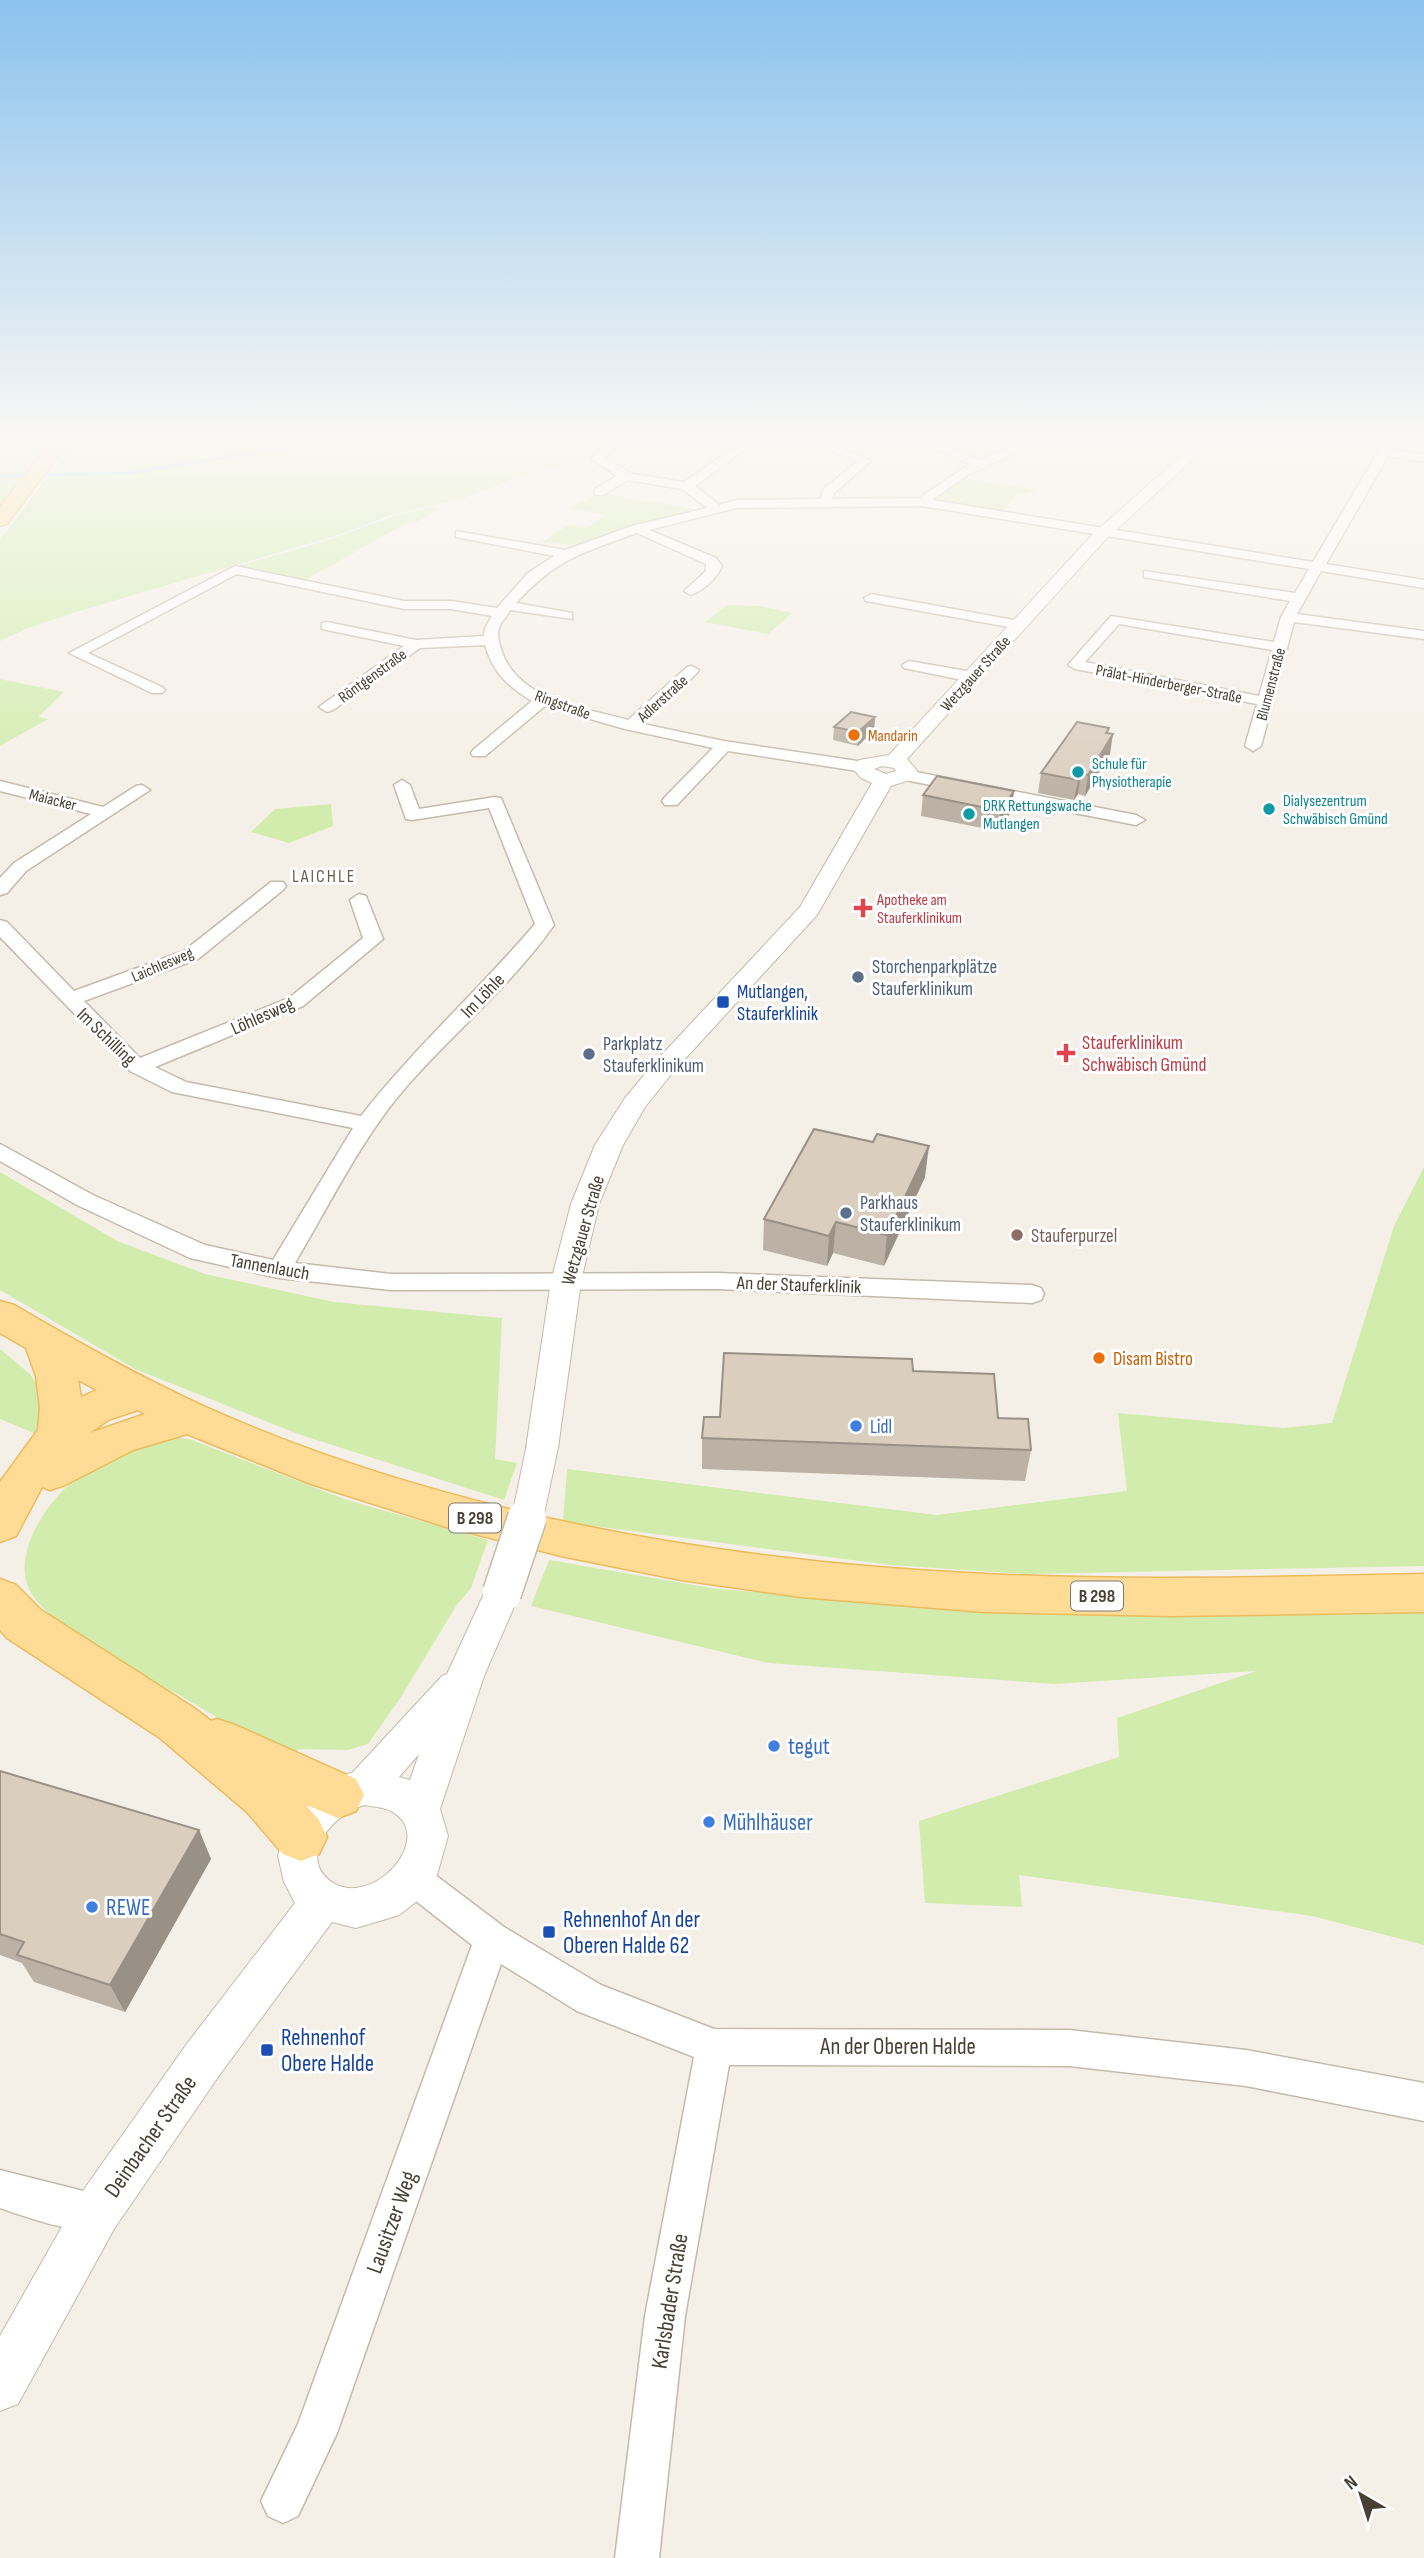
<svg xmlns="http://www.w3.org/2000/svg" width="1424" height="2558" font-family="'Sofia Sans Condensed',sans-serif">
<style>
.green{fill:#d2ecad}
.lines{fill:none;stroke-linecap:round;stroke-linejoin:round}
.stream{stroke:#9fd6f6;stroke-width:3.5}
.minor-casing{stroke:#c4baac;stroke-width:3}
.tertiary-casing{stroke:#c4baac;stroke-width:2}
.primary-casing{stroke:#ecbb5d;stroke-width:3}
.minor{fill:#fff;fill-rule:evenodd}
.tertiary{fill:#fff;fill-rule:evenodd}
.primary{fill:#ffdc96;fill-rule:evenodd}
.tertiary-bridge-far1-casing{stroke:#c4baac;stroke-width:33;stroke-linecap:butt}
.tertiary-bridge-casing{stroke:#c4baac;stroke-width:41;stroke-linecap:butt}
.tertiary-bridge-far1{stroke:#fff;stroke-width:31}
.tertiary-bridge{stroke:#fff;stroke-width:38}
.wall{fill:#bbb1a4}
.shaded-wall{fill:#999086}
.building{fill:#dacebf;stroke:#999086;stroke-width:2}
.food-dot{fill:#e8710a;stroke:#fff;stroke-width:2.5}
.culture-dot{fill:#0f9aa8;stroke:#fff;stroke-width:2.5}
.health-dot{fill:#e0444e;stroke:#fff;stroke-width:2.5}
.service-dot{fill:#5c6f8a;stroke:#fff;stroke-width:2.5}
.transit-dot{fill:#1a4fb4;stroke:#fff;stroke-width:2.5}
.education-dot{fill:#8d6e63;stroke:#fff;stroke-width:2.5}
.shop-dot{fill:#3f7fe0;stroke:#fff;stroke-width:2.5}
.labels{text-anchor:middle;stroke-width:6;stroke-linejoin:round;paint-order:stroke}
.far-street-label{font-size:16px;fill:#484035;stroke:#fff}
.far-food-label{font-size:16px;fill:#c56008;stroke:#fff;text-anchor:start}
.far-culture-label{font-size:16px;fill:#0d838f;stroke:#fff;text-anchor:start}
.far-health-label{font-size:16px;fill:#be3a42;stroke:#fff;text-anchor:start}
.far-neighbourhood-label{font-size:18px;letter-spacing:2px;fill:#6c5e4c;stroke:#fff}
.shield{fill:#fff;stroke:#7f7972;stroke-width:2}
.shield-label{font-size:18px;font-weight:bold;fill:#484035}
.service-label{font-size:19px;fill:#4e5e75;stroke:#fff;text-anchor:start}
.transit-label{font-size:19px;fill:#164399;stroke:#fff;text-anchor:start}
.street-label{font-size:19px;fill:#484035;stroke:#fff}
.health-label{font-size:19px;fill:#be3a42;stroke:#fff;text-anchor:start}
.education-label{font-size:19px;fill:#785e54;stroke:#fff;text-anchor:start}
.food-label{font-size:19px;fill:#c56008;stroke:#fff;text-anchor:start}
.shop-label{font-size:19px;fill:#366cbe;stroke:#fff;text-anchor:start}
.near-shop-label{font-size:23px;fill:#366cbe;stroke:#fff;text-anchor:start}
.near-transit-label{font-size:23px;fill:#164399;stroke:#fff;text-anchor:start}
.near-street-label{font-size:23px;fill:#484035;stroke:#fff}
</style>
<rect width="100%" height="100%" fill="#f5f0e7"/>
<!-- green -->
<g class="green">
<polygon points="0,440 49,440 0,505"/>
<polygon points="74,440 610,440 609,445 595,456 530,473 464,498 388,516 338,535 79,611 28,628 0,641 0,540"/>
<polygon points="964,478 1038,490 1016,496 1003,512 939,499 949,487"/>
<polygon points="600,493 694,509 575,545 543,542 568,525 587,528 607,515 570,508"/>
<polygon points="428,508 438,509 417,522 410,521 307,579 238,566 326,541 391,517"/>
<polygon points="727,605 760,606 792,613 768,634 705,622"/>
<polygon points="0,679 64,692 38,717 48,719 0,746"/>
<polygon points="331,804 333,826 289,843 251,832 275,809"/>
<polygon points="1424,1167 1424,1566 1026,1574 890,1565 563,1522 567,1469 937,1515 1127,1491 1118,1413 1283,1428 1332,1423 1394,1226"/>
<polygon points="0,1172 117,1241 205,1274 334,1302 502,1318 495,1459 517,1463 504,1500 298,1434 135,1369 0,1290"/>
<polygon points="0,1349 30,1374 44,1395 43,1437 0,1419"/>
<path d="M 160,1436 L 189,1439 L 347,1500 L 488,1540 L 471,1588 L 456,1606 L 401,1697 L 368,1744 L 348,1750 L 300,1749 L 284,1760 C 254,1741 224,1721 193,1703 C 154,1680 44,1627 28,1587 C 13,1549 51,1494 83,1474 C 107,1459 134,1448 160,1436 Z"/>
<polygon points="549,1560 717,1589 1027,1614 1424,1612 1424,1945 1312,1916 1019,1875 1022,1907 925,1903 919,1821 1119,1757 1117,1718 1256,1671 1054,1684 768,1663 531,1606"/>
</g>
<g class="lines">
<!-- stream -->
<polyline class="stream" points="0,476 128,473 332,440"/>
<!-- minor casing -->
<g class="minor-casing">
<g id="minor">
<path d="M 808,440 L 824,440 L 871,461 L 834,493 L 832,499 L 919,498 L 970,464 L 915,440 L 931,440 L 980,460 L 1025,440 L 1041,440 L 966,476 L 932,500 L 1313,562 L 1385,440 L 1397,440 L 1391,450 L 1424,454 L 1424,462 L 1388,456 L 1326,564 L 1424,580 L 1424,588 L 1321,571 L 1297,614 L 1424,631 L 1424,639 L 1294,622 L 1261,746 L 1253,751 L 1245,746 L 1257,704 L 1075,669 L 1068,665 L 1111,616 L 1274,642 L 1281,617 L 1290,601 L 1149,578 L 1144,577 L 1144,571 L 1295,593 L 1309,569 L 922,506 L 736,508 L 649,530 L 716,558 L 722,566 C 717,578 703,591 691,595 L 684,591 L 706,571 L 706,564 L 637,533 C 582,553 556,559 516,603 L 572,613 L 572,619 L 510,610 C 508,616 501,621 499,628 C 497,635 499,643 501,649 C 517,701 583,707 628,720 L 687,667 L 692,666 L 699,670 L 697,673 L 643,724 L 724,741 L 864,762 L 872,767 L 864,772 L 728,751 L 677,805 L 665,805 L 662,801 L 665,797 L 713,748 L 625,729 L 545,706 L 485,756 L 473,756 L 471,753 L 473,750 L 532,701 C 507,686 493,672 485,645 L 420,648 L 333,710 L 327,712 L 319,707 L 404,646 L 322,629 L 322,623 L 327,622 L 416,640 L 484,636 L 485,628 L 492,616 L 451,609 L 404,609 L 237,574 L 88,653 L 162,687 L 165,690 L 162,693 L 152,693 L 69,653 L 235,566 L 404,601 L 451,601 L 497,608 L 528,573 L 554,556 L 456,537 L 456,531 L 565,550 L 632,526 L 707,508 L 682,489 L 628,480 L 603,495 L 595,495 L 595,489 L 617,476 L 591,458 L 609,442 L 619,444 L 604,458 L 633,474 L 684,482 L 744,441 L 752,441 L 752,445 L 695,486 L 719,505 L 736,500 L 820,499 L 824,489 L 857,462 ZM 1119,624 L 1272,650 L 1259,696 L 1085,662 Z"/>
<polygon points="871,594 1019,621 1026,625 1019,629 866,601 864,598"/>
<polygon points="909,661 972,672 980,677 972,682 904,668 902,665"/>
<polygon points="906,770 1136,815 1145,820 1136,825 900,779 898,775"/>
<path d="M 402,780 L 410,785 L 419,809 L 495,797 L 501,798 L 554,925 C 512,985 454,1032 406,1087 C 361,1139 330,1204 295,1263 L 391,1274 L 717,1273 L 1032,1285 L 1041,1288 L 1044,1294 L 1041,1300 L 1032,1303 L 717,1289 L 391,1290 L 279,1278 L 190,1258 L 77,1205 L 0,1161 L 0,1144 L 93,1195 L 205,1245 L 273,1260 L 353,1128 L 172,1092 L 130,1071 L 0,937 L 0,920 L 7,922 L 74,991 L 184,951 L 271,882 L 283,882 L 286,886 L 283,890 L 198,959 L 84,1001 L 140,1058 L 289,998 L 363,938 L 350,900 L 359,894 L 366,896 L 383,939 L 303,1006 L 155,1067 L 186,1082 L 361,1116 C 414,1048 479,990 535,924 L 489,808 L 412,820 L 406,819 L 394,785 Z"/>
<polygon points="0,781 103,807 136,786 142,785 150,790 26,871 7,893 0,895 0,878 14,863 91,814 0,791"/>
<polygon points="414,1863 426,1868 504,1927 601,1985 714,2029 1069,2030 1246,2050 1424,2083 1424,2121 1246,2086 1069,2066 729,2065 685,2316 659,2558 615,2558 645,2316 694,2057 577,2011 501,1964 337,2433 298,2516 283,2523 268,2516 261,2501 298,2424 472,1945 402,1890 397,1879 402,1868"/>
<path d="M 0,2170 L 111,2198 L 117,2212 L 111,2226 C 81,2238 30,2218 0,2208 Z"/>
</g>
</g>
<!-- tertiary casing -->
<g class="tertiary-casing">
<g id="tertiary">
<path d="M 1199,440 L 1214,440 L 1105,540 L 907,759 L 918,772 L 910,780 L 891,786 L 817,915 L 673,1072 L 645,1107 L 623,1145 L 599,1204 L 581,1281 L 558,1448 L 554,1457 L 542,1460 L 530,1457 L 526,1448 L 551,1281 L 571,1204 L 595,1145 L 625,1098 L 655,1062 L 800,907 L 872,783 L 861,778 L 854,770 L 859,760 L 889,755 L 1093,534 ZM 882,766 L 894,768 L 896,771 L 886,774 L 874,769 Z"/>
<path d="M 502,1578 L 515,1583 L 520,1593 L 484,1676 L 440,1809 L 448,1836 L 437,1875 L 421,1898 L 399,1915 L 356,1928 L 332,1922 L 218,2077 L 114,2229 L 18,2404 L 0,2411 L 0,2336 L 80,2195 L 186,2045 L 295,1903 L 284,1882 L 278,1856 L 285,1829 L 298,1804 L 318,1787 L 353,1772 L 442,1676 L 447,1674 L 489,1583 ZM 419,1754 L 410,1780 L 399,1777 ZM 365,1805 C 373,1807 384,1807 391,1811 C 439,1837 370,1913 329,1880 C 297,1854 337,1811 365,1805 Z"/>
</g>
</g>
<!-- primary casing -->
<g class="primary-casing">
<g id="primary">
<polygon points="52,440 70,440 7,524 0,526 0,507"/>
<path d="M 0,1301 L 14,1305 C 84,1346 154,1385 228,1417 C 466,1518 728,1562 985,1574 C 1131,1581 1278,1577 1424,1574 L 1424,1612 L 1172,1616 L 984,1612 L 801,1597 L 681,1580 L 561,1556 L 443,1526 L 311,1484 L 187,1434 L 133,1450 L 65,1485 L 50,1490 L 42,1487 L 16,1536 L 0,1542 L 0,1482 L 38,1430 L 40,1408 L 36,1376 L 26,1348 L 0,1333 ZM 78,1380 L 97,1390 L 81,1397 ZM 138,1410 L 145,1414 L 90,1433 L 108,1420 Z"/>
<polygon points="0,1579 16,1585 41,1610 194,1708 211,1721 217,1719 235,1725 356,1779 364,1795 356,1811 338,1818 306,1805 319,1820 327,1837 319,1854 301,1861 283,1854 247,1812 160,1738 7,1638 0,1630"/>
</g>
</g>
<!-- minor -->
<use href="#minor" class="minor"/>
<!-- tertiary -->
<use href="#tertiary" class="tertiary"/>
<!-- primary -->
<use href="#primary" class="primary"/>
<!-- tertiary-bridge-far1 casing -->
<g class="tertiary-bridge-far1-casing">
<polyline id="tertiary-bridge-far1" points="527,1520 542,1448"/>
</g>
<!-- tertiary-bridge casing -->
<g class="tertiary-bridge-casing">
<polyline id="tertiary-bridge" points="502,1593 527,1518"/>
</g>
<!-- tertiary-bridge-far1 -->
<use href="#tertiary-bridge-far1" class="tertiary-bridge-far1"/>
<!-- tertiary-bridge -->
<use href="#tertiary-bridge" class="tertiary-bridge"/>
</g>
<!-- wall -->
<g class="wall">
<polygon points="875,717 874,730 858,746 833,740 834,727"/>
<polygon points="1108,733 1110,754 1085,796 1078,794 1074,800 1038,793 1041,773"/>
<polygon points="1014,791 1011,812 998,831 921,816 923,795"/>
<polygon points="925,1177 884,1266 833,1253 827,1266 763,1250 764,1219"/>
<polygon points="913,1371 998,1418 1031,1450 1025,1481 702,1469 702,1438"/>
<polygon points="0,1771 199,1830 211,1859 125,2012 34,1982 22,1963 0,1955"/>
</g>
<!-- shaded-wall -->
<g class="shaded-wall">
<polygon points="875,717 874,730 858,746 858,732"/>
<polygon points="1109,728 1106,746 1113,734 1110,754 1085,796 1088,775"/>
<polygon points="1081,774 1078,794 1074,800 1078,780"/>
<polygon points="1014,791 1011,812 998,831 1001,811"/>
<polygon points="929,1146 925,1177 884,1266 887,1235"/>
<polygon points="836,1222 833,1253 827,1266 829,1236"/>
<polygon points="199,1830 211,1859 125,2012 110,1985"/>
</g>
<!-- building -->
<g class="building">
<polygon points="851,712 875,717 858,732 834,727"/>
<polygon points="1077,722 1109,728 1106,733 1113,734 1088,775 1081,774 1078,780 1041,773"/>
<polygon points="937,776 1014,791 1001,811 923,795"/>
<polygon points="814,1129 873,1142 877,1134 929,1146 887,1235 836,1222 829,1236 764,1219"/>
<polygon points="724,1353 912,1359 913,1371 994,1374 998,1418 1028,1419 1031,1450 702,1438 704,1417 720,1417"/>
<polygon points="0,1771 199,1830 110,1985 17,1955 24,1942 0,1934"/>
</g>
<!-- sky -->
<linearGradient id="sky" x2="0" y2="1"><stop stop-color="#8bc2ee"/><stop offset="0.55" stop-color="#faf8f4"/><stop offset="1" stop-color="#faf8f4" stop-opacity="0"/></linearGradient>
<rect width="1424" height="798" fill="url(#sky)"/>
<!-- markers -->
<g class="food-dot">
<circle cx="854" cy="735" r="7"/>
<circle cx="1099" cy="1358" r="7"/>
</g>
<g class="culture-dot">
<circle cx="1078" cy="772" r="7"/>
<circle cx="1269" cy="809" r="7"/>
<circle cx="969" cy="814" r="7"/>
</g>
<g class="health-dot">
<path d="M859.5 897.5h7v7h7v7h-7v7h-7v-7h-7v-7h7z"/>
<path d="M1062.5 1042.5h7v7h7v7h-7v7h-7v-7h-7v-7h7z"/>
</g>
<g class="service-dot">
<circle cx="858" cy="977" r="7"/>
<circle cx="589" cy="1054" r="7"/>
<circle cx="846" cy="1213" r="7"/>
</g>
<g class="transit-dot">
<rect x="716" y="995" width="14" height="14" rx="3.5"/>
<rect x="542" y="1925" width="14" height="14" rx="3.5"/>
<rect x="260" y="2043" width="14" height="14" rx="3.5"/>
</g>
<circle class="education-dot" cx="1017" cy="1235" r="7"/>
<g class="shop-dot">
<circle cx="856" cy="1426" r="7"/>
<circle cx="774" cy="1746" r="7"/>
<circle cx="709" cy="1822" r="7"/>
<circle cx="92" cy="1907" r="7"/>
</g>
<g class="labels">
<!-- far-street labels -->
<g class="far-street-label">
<text transform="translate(975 673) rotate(-48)" y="6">Wetzgauer Straße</text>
<text transform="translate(372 675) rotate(-36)" y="6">Röntgenstraße</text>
<text transform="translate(1169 683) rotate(11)" y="6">Prälat-Hinderberger-Straße</text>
<text transform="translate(1270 684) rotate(-75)" y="6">Blumenstraße</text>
<text transform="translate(662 698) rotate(-42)" y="6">Adlerstraße</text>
<text transform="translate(563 704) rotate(20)" y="6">Ringstraße</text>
<text transform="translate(53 799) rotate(14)" y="6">Maiacker</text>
<text transform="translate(162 964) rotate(-23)" y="6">Laichlesweg</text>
</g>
<!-- far-food labels -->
<g class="far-food-label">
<text x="868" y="741">Mandarin</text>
</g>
<!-- far-culture labels -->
<g class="far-culture-label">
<text x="1092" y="769">Schule für<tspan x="1092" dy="18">Physiotherapie</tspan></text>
<text x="1283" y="806">Dialysezentrum<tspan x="1283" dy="18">Schwäbisch Gmünd</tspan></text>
<text x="983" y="811">DRK Rettungswache<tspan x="983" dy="18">Mutlangen</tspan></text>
</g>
<!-- far-health labels -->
<g class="far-health-label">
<text x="877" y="905">Apotheke am<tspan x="877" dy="18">Stauferklinikum</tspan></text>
</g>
<!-- far-neighbourhood labels -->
<g class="far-neighbourhood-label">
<text x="324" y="882">LAICHLE</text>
</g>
<!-- shield labels -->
<g class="shield">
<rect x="449" y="1503.5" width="52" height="29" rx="5"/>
<rect x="1071" y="1581.5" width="52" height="29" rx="5"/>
</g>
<g class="shield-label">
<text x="475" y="1524">B 298</text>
<text x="1097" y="1602">B 298</text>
</g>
<!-- service labels -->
<g class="service-label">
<text x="872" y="973">Storchenparkplätze<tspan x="872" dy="22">Stauferklinikum</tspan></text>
<text x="603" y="1050">Parkplatz<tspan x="603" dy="22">Stauferklinikum</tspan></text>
<text x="860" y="1209">Parkhaus<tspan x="860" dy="22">Stauferklinikum</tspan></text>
</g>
<!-- transit labels -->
<g class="transit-label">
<text x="737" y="998">Mutlangen,<tspan x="737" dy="22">Stauferklinik</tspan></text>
</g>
<!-- street labels -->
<g class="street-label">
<text transform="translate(482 995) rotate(-46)" y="7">Im Löhle</text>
<text transform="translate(262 1015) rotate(-24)" y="7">Löhlesweg</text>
<text transform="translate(107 1036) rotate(44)" y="7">Im Schilling</text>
<text transform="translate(582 1230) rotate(-74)" y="7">Wetzgauer Straße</text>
<text transform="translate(270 1266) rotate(10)" y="7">Tannenlauch</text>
<text transform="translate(799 1284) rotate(2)" y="7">An der Stauferklinik</text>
</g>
<!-- health labels -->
<g class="health-label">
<text x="1082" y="1049">Stauferklinikum<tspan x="1082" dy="22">Schwäbisch Gmünd</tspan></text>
</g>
<!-- education labels -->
<g class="education-label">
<text x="1031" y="1242">Stauferpurzel</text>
</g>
<!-- food labels -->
<g class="food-label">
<text x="1113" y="1365">Disam Bistro</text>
</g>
<!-- shop labels -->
<g class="shop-label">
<text x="870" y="1433">Lidl</text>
</g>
<!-- near-shop labels -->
<g class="near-shop-label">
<text x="788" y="1754">tegut</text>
<text x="723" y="1830">Mühlhäuser</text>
<text x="106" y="1915">REWE</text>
</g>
<!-- near-transit labels -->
<g class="near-transit-label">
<text x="563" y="1927">Rehnenhof An der<tspan x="563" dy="26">Oberen Halde 62</tspan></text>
<text x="281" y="2045">Rehnenhof<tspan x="281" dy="26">Obere Halde</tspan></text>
</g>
<!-- near-street labels -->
<g class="near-street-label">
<text x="898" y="2054">An der Oberen Halde</text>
<text transform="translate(150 2136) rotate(-55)" y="8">Deinbacher Straße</text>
<text transform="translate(391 2222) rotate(-70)" y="8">Lausitzer Weg</text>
<text transform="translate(669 2301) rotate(-81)" y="8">Karlsbader Straße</text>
</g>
</g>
<!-- north arrow -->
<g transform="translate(1361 2495) rotate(321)" stroke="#ffffff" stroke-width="5" paint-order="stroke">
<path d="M0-5L12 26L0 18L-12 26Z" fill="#484035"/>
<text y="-10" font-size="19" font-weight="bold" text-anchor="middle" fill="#484035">N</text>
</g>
</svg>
